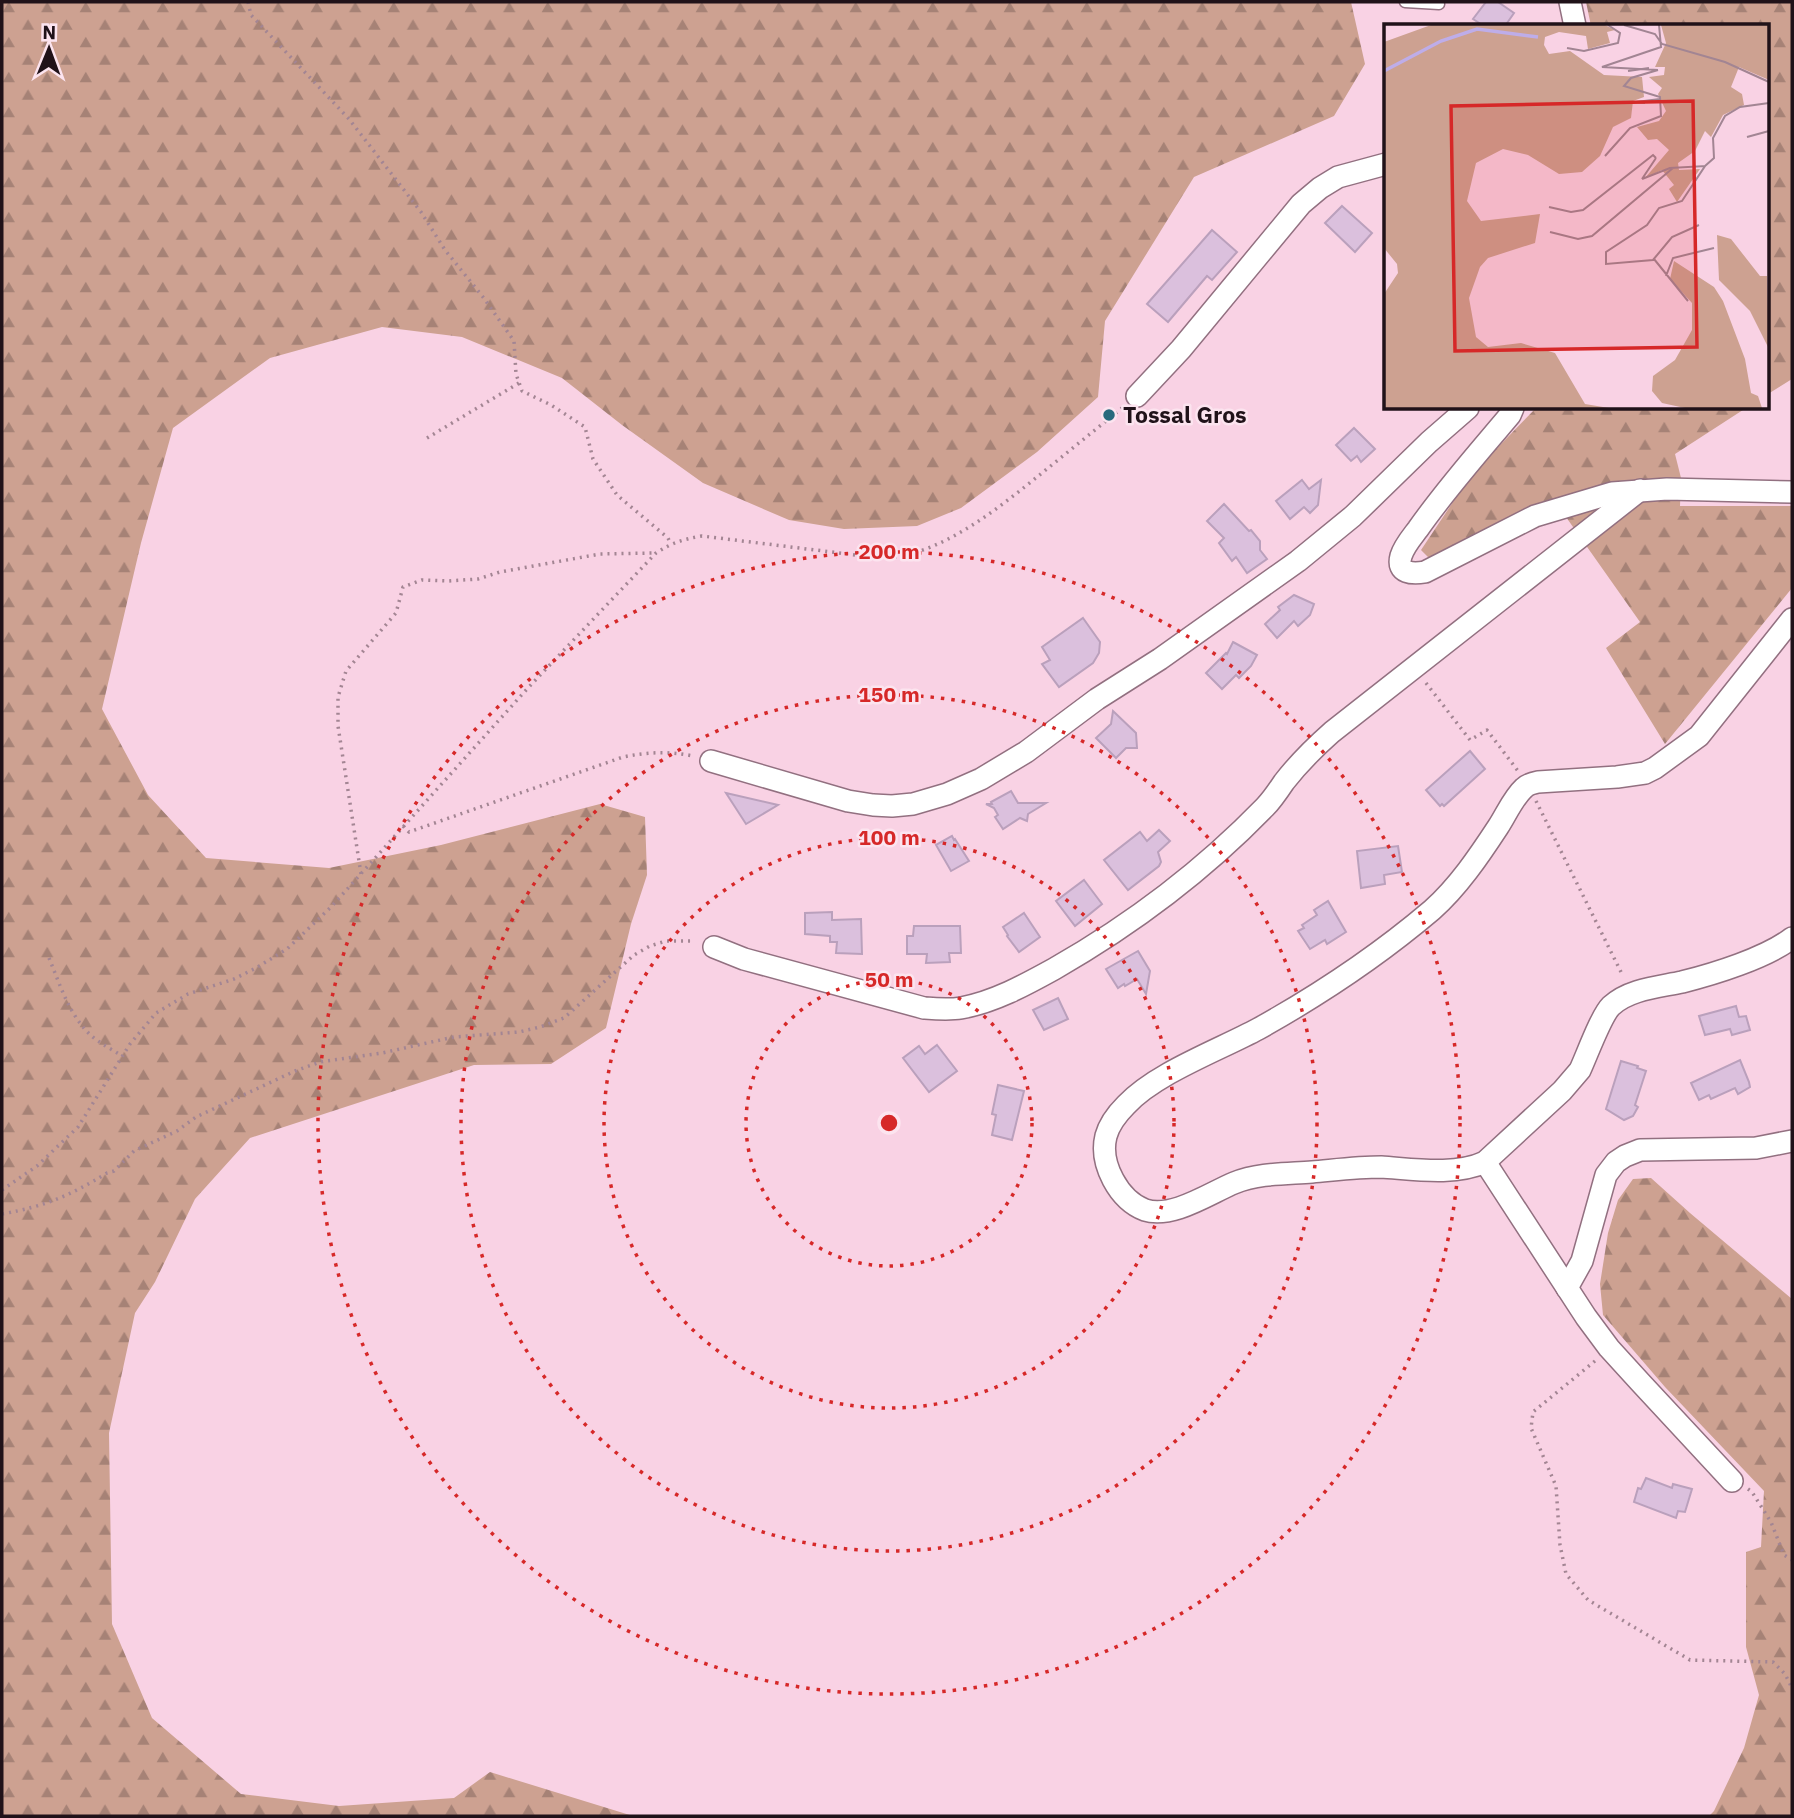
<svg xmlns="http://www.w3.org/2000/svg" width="1794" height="1818" font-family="'IBM Plex Sans',sans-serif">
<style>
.forest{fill:url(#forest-firs)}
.building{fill:#dbc0dd;stroke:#baa0bc;stroke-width:2}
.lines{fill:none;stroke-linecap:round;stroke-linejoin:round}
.lane-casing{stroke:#927080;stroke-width:13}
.street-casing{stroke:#927080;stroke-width:24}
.path{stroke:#a38593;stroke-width:3.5;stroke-dasharray:2 5;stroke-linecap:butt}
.lane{stroke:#fff;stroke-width:10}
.street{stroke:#fff;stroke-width:21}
.ring{fill:none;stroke:#d62828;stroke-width:3.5;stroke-dasharray:3.5 7}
.poi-dot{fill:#286a7d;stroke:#fce4ef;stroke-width:2.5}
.labels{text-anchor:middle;stroke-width:5;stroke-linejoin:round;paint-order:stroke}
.poi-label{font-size:23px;font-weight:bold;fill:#201219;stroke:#fce4ef;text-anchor:start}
.inset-river{fill:none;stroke:#beade9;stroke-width:3.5}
.inset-road{fill:none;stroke:#a28593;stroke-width:2}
.view{fill:#d62828;fill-opacity:0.15;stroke:#d62828;stroke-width:3.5}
.inset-edge{fill:none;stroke:#201219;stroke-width:3.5}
.centre{fill:#d62828;stroke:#fce4ef;stroke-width:3.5}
.ring-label{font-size:21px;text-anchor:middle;font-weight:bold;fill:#d62828;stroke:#fce4ef;stroke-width:5;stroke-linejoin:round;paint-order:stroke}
</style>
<defs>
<pattern id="forest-firs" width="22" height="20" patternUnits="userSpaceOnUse" patternTransform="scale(1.75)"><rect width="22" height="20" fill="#cda191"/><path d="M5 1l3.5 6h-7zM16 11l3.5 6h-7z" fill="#a68276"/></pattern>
</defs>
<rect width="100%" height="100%" fill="#f9d2e4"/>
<!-- forest -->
<g class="forest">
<polygon points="2,2 1351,2 1365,64 1334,116 1194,177 1105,321 1098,397 1037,452 961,508 917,526 844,529 789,520 703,483 622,425 562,378 462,337 382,327 270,358 173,428 141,543 102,709 148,795 206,858 329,868 441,845 600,804 645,817 647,875 631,924 606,1028 551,1064 474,1065 250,1138 195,1199 155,1282 135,1313 109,1433 112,1624 152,1718 241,1794 339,1806 454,1798 490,1772 633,1816 2,1816"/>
<polygon points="1586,2 1792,2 1792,379 1768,394 1768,26 1591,26"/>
<polygon points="1536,408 1746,408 1675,454 1681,478 1680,506 1792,506 1792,588 1665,744 1606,648 1640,622 1554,500 1430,559 1421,550 1471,475"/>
<polygon points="1651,1178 1690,1213 1792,1299 1792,1816 1709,1816 1714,1811 1744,1748 1759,1695 1746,1647 1746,1552 1761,1547 1764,1491 1665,1387 1603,1315 1600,1284 1608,1233 1618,1200 1633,1179"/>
</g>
<!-- building -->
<g class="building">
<polygon points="1486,2 1498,2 1514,13 1505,26 1484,26 1473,19"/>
<polygon points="1342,206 1372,233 1355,252 1325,223"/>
<polygon points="1212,230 1237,252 1212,280 1207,276 1168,322 1147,304"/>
<polygon points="1354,428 1375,449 1361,462 1357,456 1351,461 1336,445"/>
<polygon points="1302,480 1309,489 1321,480 1318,505 1310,513 1304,507 1290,519 1276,501"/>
<polygon points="1224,504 1249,531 1251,530 1260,541 1260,550 1267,559 1247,573 1236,557 1232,561 1219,543 1224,538 1207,521"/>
<polygon points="1294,595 1314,604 1310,615 1298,626 1294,621 1277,638 1265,624 1280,610 1278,607"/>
<polygon points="1083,618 1100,642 1099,653 1093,663 1059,687 1042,664 1050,660 1042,647"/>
<polygon points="1233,642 1257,655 1251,666 1239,678 1236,675 1222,689 1206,673 1226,653 1227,654"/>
<polygon points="1113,711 1136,733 1137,748 1126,748 1116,758 1096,738 1111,724"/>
<polygon points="1470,751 1485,769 1444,806 1442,804 1440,806 1426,790"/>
<polygon points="1011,791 1018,803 1046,803 1028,814 1027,821 1020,818 1003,829 995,817 998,815 994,808 986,804 992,804 991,802"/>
<polygon points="726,793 778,805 746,824"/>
<polygon points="1159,830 1170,841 1158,852 1161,862 1159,866 1128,890 1104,860 1140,832 1147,841"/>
<polygon points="952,836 954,840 955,839 969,861 951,871 936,845"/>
<polygon points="1398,846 1402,872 1384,875 1385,884 1361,888 1357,851"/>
<polygon points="1084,880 1102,904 1075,926 1056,901"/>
<polygon points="1328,901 1346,932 1327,944 1325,940 1310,949 1298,931 1304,928 1302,925 1317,915 1314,910"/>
<polygon points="832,912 832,920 861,919 862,954 836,953 837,942 830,942 830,936 805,934 805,913"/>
<polygon points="1024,913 1040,937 1019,952 1007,936 1008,935 1003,927"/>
<polygon points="914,926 960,926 961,953 949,953 950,962 926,963 927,954 907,954 907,936 913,936"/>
<polygon points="1138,951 1150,971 1146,994 1137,979 1125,986 1124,984 1118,988 1106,969"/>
<polygon points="1058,998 1068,1019 1044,1030 1033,1010"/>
<polygon points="1736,1006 1739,1017 1746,1016 1750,1030 1732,1035 1730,1029 1705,1035 1699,1016"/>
<polygon points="937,1045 957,1071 929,1092 903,1058 919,1046 925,1054"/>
<polygon points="1740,1060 1749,1082 1750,1087 1738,1094 1735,1088 1711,1099 1709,1095 1699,1100 1691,1083"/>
<polygon points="1621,1061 1638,1066 1637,1068 1646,1071 1635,1105 1638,1107 1633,1116 1624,1120 1606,1109"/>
<polygon points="998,1085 1024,1091 1012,1140 992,1135 996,1115 992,1114"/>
<polygon points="1646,1478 1672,1488 1673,1484 1692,1489 1685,1512 1678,1511 1676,1518 1634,1502 1638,1488 1641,1489"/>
</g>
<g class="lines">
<!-- lane casing -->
<g class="lane-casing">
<polyline id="lane" points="1405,2 1439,4"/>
</g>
<!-- street casing -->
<g class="street-casing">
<g id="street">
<polyline points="1570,2 1575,26"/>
<polyline points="1137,396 1181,349 1301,204 1320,188 1338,177 1386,164"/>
<path d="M 1513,408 L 1510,415 C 1479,452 1446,489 1418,529 C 1412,537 1404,546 1401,556 C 1396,574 1413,574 1425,572 L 1535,516 L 1612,493 L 1667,489 L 1792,492"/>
<path d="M 1792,619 L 1699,736 L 1655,768 L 1645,773 L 1617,777 L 1538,782 C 1533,783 1528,784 1524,788 C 1513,798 1506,815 1498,827 C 1479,856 1458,887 1432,910 C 1379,955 1319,995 1258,1029 C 1219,1050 1156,1073 1126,1105 C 1118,1113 1109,1125 1106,1136 C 1099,1164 1119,1200 1145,1210 C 1172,1219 1210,1193 1234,1183 C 1259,1173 1286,1174 1312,1172 C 1335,1170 1358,1167 1381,1167 C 1413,1169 1455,1176 1485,1162 L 1562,1091 L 1580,1070 C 1587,1055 1601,1016 1611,1006 C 1629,989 1659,987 1682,982 C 1714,974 1766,958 1792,938"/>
<polyline points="711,761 848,801 873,805 892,806 913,804 947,794 981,779 1026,752 1097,699 1160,659 1298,561 1353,516 1429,442 1468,408"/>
<path d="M 714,947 L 744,959 L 924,1008 C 937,1009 949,1010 961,1008 C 994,1002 1025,985 1054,969 C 1131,925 1203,871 1265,807 C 1272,800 1278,791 1284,782 C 1298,764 1315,747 1332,732 L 1640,490"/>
<polyline points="1485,1162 1586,1317 1609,1348 1640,1382 1732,1481"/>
<polyline points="1567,1288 1582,1261 1606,1175 1616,1162 1625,1156 1640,1150 1756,1148 1792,1141"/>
</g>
</g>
<!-- path -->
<g class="path">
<polyline points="248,2 251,15 349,119 421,212 445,250 483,297 514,341 516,374 522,391 551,405 585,427 593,459 617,495 668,538 671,544"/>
<polyline points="427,438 519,383"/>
<polyline points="1426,683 1470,740 1487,730 1518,771"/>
<polyline points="1536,801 1623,976"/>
<path d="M 403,826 L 409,832 L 623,757 C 647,752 669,751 693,756"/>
<polyline points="361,874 338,726 338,697 346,671 396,613 403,587 422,580 448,581 478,579 500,572 600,554 655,553"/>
<path d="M 49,958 C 61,987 70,1018 94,1038 C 103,1045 113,1050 122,1056"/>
<path d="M 2,1190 L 37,1166 L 78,1127 L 130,1044 L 156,1013 L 188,994 L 234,979 L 256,968 L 287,949 L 332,906 L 527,689 L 656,553 C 671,543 684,539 702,536 L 872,557 C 879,557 887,558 894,557 C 948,550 1001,506 1042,473 C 1069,451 1095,430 1122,408"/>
<path d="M 2,1214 C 46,1206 69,1196 107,1173 L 114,1171 L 134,1151 L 177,1131 L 196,1117 L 295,1071 L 320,1062 L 382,1053 L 454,1037 L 519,1032 L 540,1027 L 564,1018 L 634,955 L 650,946 L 666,941 L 695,941"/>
<polyline points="1595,1361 1533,1412 1531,1428 1556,1486 1560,1545 1566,1574 1588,1600 1690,1660 1773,1662 1785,1674 1792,1688"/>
<polyline points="1748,1489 1752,1492 1771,1522 1784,1555 1792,1560"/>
</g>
<!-- lane -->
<use href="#lane" class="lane"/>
<!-- street -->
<use href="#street" class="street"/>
</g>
<!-- distance rings -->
<g class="ring">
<circle cx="889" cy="1123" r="143"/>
<circle cx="889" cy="1123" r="285"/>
<circle cx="889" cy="1123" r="428"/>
<circle cx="889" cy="1123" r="571"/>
</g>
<!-- markers -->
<circle class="poi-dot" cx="1109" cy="415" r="7"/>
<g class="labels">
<!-- poi labels -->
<g class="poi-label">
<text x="1123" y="423">Tossal Gros</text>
</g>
</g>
<!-- overview -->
<g transform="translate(1384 24)">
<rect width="385" height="385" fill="#f9d2e4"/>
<path d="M 47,1 L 221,1 L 231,6 L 223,8 L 226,19 L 204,25 L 202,12 L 175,8 L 161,13 L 160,21 L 165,30 L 186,27 L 220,51 L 258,53 L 260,73 L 249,77 L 247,94 L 229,103 L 216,132 L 198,148 L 175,150 L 144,131 L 119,125 L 92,139 L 83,177 L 97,197 L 156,190 L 151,219 L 104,234 L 96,243 L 85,274 L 92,313 L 104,323 L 137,319 L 171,329 L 201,380 L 225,384 L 0,384 L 0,270 L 14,249 L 13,240 L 0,224 L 0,18 ZM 277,1 L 385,1 L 385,56 L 355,43 L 347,63 L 358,70 L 360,81 L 339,91 L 327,113 L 321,107 L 311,127 L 294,139 L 295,146 L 316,145 L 293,178 L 285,165 L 290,161 L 278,146 L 261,154 L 285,126 L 273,115 L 264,116 L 253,103 L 275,97 L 282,87 L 274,70 L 278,64 L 265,53 L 280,51 L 281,43 L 271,43 L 282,19 ZM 333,211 L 347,215 L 376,252 L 383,252 L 385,325 L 366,287 L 335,256 ZM 290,237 L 330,263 L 339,277 L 361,335 L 367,369 L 374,372 L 378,384 L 301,384 L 278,379 L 268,367 L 269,352 L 291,336 L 308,306 L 308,279 L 286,255 Z" fill="#cda191"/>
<path class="inset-river" d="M 0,47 L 57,17 L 93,5 L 154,13"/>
<path class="inset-road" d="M 240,1 L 271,10 L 278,20 L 341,38 L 385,58M 183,24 L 200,27 L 234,19 L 236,9 L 224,1M 274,46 L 218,43 L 277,23 L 275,1M 244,47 L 265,44M 261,79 L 252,78 L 276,75M 363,113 L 385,107M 221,132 L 246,104 L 277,92 L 276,73 L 240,62 L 247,54 L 274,46M 321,142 L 330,134 L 329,114 L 341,92 L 356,83 L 385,79M 258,155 L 286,144 L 321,142 L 298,177 L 275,184 L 263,201 L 222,228 L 222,240 L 269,236 L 288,213 L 315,201M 258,155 L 272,134M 165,183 L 187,188 L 199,186 L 269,131 L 272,134M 166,208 L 194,215 L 208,212 L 289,144M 270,235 L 304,277M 282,252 L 289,234 L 330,224"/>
<path class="view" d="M 309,77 L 313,323 L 71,327 L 67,82 Z"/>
<rect width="385" height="385" class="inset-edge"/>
</g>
<circle cx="889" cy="1123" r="10" class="centre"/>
<g class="ring-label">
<text x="889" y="559">200 m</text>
<text x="889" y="702">150 m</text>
<text x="889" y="845">100 m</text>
<text x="889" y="987">50 m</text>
</g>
<!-- border -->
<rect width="1794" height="1818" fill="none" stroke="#201219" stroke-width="7"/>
<!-- north arrow -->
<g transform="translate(49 49) rotate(1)" stroke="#fce4ef" stroke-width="5" paint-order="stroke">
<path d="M0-5L12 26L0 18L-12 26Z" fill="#201219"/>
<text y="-10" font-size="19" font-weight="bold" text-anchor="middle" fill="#201219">N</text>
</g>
</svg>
